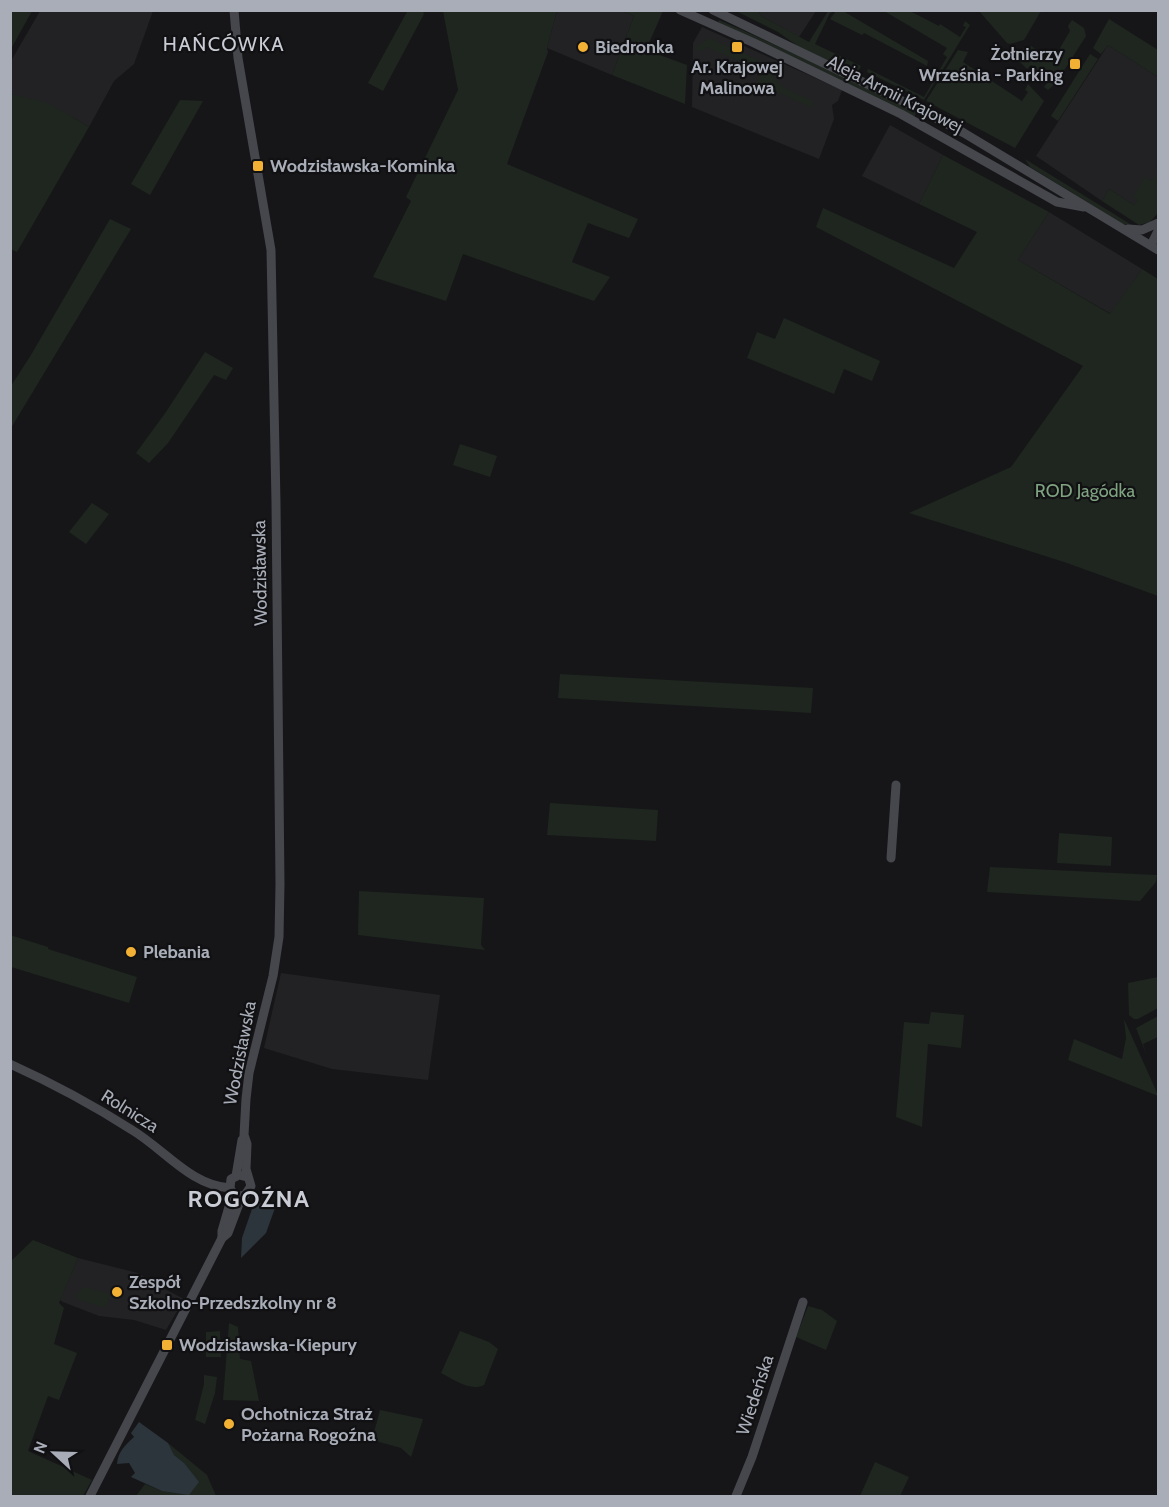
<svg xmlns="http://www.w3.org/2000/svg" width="1169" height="1507" font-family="Cabin,sans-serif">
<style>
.built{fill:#222225}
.green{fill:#1e261f}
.water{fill:#2c353c}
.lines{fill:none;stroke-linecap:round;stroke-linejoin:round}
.secondary{stroke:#45474d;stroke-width:9}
.poi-dot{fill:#f2b134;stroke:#111113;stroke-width:2}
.labels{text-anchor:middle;stroke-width:4.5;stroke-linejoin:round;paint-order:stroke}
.poi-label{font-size:18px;font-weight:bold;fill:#a8adb8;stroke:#111113;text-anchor:start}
.street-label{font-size:18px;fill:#a8adb8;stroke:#111113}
.park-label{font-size:18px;fill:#7fa381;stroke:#111113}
.neighbourhood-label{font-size:20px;letter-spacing:1.5px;fill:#c9ccd4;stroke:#111113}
.district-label{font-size:24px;font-weight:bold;letter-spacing:1.5px;fill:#c9ccd4;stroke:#111113}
</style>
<rect width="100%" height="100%" fill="#161618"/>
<!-- built -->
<g class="built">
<polygon points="40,11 153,11 134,64 114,81 89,127 74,118 11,94 11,61"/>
<polygon points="557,11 622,11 634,16 612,75 547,48"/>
<polygon points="758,11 816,11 799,37 763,17"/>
<polygon points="702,27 842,90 838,101 832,105 834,119 819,159 692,107 693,43"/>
<polygon points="1108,45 1158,77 1158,179 1134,205 1109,189 1102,201 1036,156"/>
<polygon points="890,125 943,155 919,204 862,176"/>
<polygon points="1049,212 1142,269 1111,314 1018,260"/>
<polygon points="281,973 440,995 428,1080 332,1069 264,1048"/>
<polygon points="78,1258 138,1273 157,1285 184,1299 166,1330 134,1320 99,1316 63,1302 60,1300"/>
</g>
<!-- green -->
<g class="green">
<polygon points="11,10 32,11 11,49 10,11"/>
<polygon points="408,10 423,11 424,14 383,91 368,83"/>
<polygon points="443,11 557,11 547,48 548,52 507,164 638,219 629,238 588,223 572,262 610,277 594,301 463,254 446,301 373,277 411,201 406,197 458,90"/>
<polygon points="622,11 663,11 646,50 687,65 685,104 612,75 634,16"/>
<polygon points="736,11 758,11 763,17 809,42 828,11 834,11 830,13 815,44 861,66 858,72 851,71 802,49 778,32"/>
<polygon points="836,11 843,11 928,61 927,66 864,33 862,35 830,19"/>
<polygon points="884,11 910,11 939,26 940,24 960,37 966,27 963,26 965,21 970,25 924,100 867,72 868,69 924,97 947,57 943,54 947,48"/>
<polygon points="979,11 1041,11 1024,40 1010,44 1007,43"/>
<polygon points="1109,19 1158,50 1158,77 1108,45 1101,54 1093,48"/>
<path d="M 719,20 C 786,49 851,80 917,112 L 914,117 L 718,22 Z"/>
<polygon points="1072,20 1084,28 1086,36 1056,83 1048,90 1044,87 1047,83 1031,65 1027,69 1017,59 1016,55 1020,50 1031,46 1053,60 1070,31 1068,26"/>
<polygon points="709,38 763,62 759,69 706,47 703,51 700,49 697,52 696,47"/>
<polygon points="958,50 968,52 963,62 1022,101 1028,92 1025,90 1028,84 1044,101 1015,148 926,101"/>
<polygon points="1090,54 1098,59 1058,121 1051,116"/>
<path d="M 766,63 L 769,65 C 774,87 792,92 812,100 L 813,108 L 759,84 L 757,83 Z"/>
<polygon points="11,94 48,103 89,127 17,252 10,249"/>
<polygon points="180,100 203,101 150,195 131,184"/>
<polygon points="943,155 1049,212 1018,260 1110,314 1142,269 1158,279 1158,596 1067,563 909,513 1011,467 1083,366 816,227 823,208 954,268 977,232 919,204"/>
<polygon points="1025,159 1135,227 1123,224 1030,167"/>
<polygon points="1158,170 1158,213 1150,222 1139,225 1102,201 1109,189 1134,205 1138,200 1133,197 1145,177 1152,181"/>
<polygon points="110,219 131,229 11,428 11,386 31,355"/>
<polygon points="784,318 880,361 872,381 844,369 834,394 747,358 757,332 775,339"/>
<polygon points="205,352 233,368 226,380 214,375 168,443 149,463 136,453 166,412"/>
<polygon points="460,444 497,456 490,477 453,465"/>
<polygon points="92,503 109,514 86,544 69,532"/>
<polygon points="560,674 813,688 811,713 558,698"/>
<polygon points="550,803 658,810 656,841 547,835"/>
<polygon points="1059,833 1112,837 1111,866 1057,863"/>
<polygon points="990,867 1157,875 1156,882 1140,901 987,892"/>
<polygon points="359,891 484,898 481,945 485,950 358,935"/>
<polygon points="10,935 48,947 48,949 137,977 129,1003 11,967"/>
<polygon points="1158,977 1158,1008 1138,1019 1134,1019 1129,1015 1128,983"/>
<polygon points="931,1012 964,1015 961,1048 928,1044 922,1127 896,1117 904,1022 929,1024"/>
<polygon points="1158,1016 1158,1037 1143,1044 1147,1056 1136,1028"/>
<polygon points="1124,1019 1158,1095 1158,1096 1068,1060 1074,1039 1122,1059 1126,1038"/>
<polygon points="33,1240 78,1258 59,1303 64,1308 54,1344 77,1353 59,1400 48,1396 28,1451 92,1480 83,1496 11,1496 11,1261"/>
<polygon points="83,1287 110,1294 107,1305 102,1307 79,1300 77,1294"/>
<polygon points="808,1306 822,1310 837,1321 826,1350 796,1337"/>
<polygon points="229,1323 238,1327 240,1359 251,1361 259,1401 223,1400"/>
<polygon points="220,1331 221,1357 206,1357 206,1332"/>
<path d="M 460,1331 L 489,1342 L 498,1349 L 484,1385 C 470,1392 453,1379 441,1373 Z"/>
<polygon points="204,1375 217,1377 215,1393 205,1424 195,1420 204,1384"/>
<polygon points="380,1410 423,1419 411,1457 401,1448 372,1440"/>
<polygon points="168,1443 207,1475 216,1496 136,1496 145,1484 162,1491 184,1463 174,1455"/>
<polygon points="875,1462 909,1477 900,1496 860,1496"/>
</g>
<!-- water -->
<g class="water">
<polygon points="254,1203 264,1203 275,1208 266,1233 241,1258 242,1238"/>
<path d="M 139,1422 L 168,1443 L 174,1455 L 184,1463 L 199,1482 L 189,1495 L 162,1491 L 131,1477 L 135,1473 L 129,1463 L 117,1464 C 118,1452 125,1445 134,1437 L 131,1433 Z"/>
</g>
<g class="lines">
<!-- secondary -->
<g class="secondary">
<path d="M 234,10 L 238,58 L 271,250 L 276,503 L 280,884 L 279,937 L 273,976 L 249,1073 L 246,1099 L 244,1135 L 247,1144 L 246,1169 L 251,1186 L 245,1195 C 238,1197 233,1195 230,1188 L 231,1179 L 239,1175 L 247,1177"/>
<polyline points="680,10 752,42 901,114 1057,202 1084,207"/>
<polyline points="713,10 919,109 964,133 1158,250"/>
<polyline points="1128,229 1142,230 1158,223"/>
<polyline points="1151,245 1158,231"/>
<polyline points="891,858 896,785"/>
<path d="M 10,1064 C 52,1083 93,1105 132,1130 C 164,1149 191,1186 230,1188"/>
<polyline points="236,1176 242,1140"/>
<polyline points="222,1238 222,1231 233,1193"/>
<polyline points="90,1496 222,1238 228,1233 242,1196"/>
<polyline points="736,1496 752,1457 803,1302"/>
</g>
</g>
<!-- markers -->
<g class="poi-dot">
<circle cx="583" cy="47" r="6"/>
<rect x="731" y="41" width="12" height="12" rx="3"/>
<rect x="1069" y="58" width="12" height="12" rx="3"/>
<rect x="252" y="160" width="12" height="12" rx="3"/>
<circle cx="131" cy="952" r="6"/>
<circle cx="117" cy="1292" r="6"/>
<rect x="161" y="1339" width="12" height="12" rx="3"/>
<circle cx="229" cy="1424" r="6"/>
</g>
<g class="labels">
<!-- poi labels -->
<g class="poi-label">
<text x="595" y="53">Biedronka</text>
<text x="1063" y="60" text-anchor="end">Żołnierzy<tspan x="1063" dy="21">Września - Parking</tspan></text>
<text x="737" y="73" text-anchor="middle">Ar. Krajowej<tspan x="737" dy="21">Malinowa</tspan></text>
<text x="270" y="172">Wodzisławska-Kominka</text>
<text x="143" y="958">Plebania</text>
<text x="129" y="1288">Zespół<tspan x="129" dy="21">Szkolno-Przedszkolny nr 8</tspan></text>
<text x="179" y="1351">Wodzisławska-Kiepury</text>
<text x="241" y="1420">Ochotnicza Straż<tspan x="241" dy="21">Pożarna Rogoźna</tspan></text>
</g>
<!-- street labels -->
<g class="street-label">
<text transform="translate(895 94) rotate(27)" y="6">Aleja Armii Krajowej</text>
<text transform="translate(260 573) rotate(-91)" y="6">Wodzisławska</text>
<text transform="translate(240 1053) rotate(-79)" y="6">Wodzisławska</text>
<text transform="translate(130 1111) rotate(32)" y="6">Rolnicza</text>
<text transform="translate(755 1395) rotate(-72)" y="6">Wiedeńska</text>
</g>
<!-- park labels -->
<g class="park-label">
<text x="1085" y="497">ROD Jagódka</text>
</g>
<!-- neighbourhood labels -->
<g class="neighbourhood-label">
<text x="224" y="51">HAŃCÓWKA</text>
</g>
<!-- district labels -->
<g class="district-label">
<text x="249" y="1207">ROGOŹNA</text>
</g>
</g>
<!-- border -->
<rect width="1169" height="1507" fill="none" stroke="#a8adb8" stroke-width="24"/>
<!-- north arrow -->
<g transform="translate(54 1453) rotate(292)" stroke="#111113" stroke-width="4.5" paint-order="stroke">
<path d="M0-4.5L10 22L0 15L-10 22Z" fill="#a8adb8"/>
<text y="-9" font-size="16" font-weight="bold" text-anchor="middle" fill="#a8adb8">N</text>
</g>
</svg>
